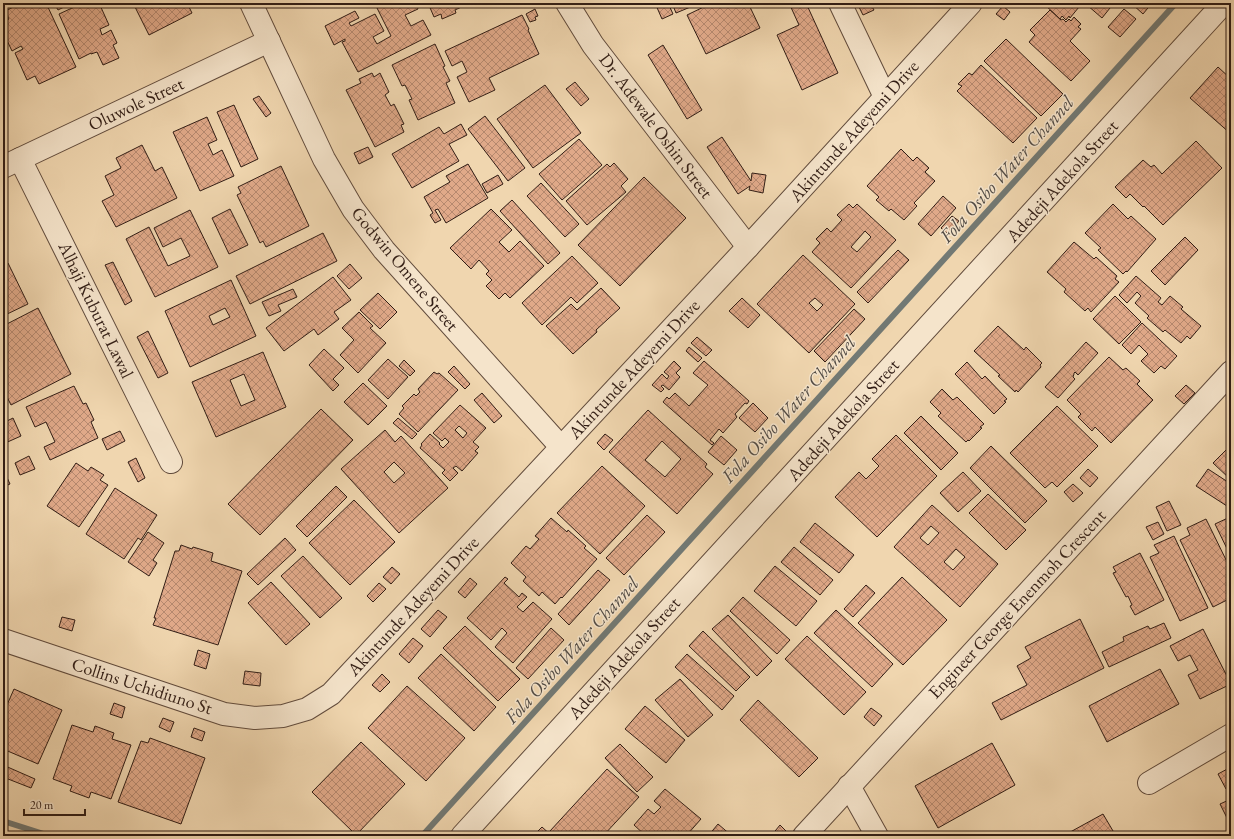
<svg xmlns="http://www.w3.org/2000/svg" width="1234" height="839" font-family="'EB Garamond',serif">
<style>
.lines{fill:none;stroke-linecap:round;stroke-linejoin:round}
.stream{stroke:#727974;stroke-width:6}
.building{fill:url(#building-cross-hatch);stroke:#311d15;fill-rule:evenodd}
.minor-casing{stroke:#614b3c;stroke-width:24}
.minor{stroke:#f5e4cb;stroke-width:22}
.labels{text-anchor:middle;stroke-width:3;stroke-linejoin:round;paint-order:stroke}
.street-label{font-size:18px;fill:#311d15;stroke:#f5e4cb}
.water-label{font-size:19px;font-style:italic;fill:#514b45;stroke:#f5e4cb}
</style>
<defs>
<pattern id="building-cross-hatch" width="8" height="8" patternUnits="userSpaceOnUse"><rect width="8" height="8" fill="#e0a989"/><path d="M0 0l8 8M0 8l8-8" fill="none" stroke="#b6896f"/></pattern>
</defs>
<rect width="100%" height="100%" fill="#f0d6af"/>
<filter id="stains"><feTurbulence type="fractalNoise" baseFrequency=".005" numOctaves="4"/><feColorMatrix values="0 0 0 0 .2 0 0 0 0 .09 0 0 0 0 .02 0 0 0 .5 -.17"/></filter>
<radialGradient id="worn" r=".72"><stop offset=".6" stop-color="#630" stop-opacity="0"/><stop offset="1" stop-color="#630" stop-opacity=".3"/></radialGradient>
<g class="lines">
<!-- stream -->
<g class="stream">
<polyline points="3,821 50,836"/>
<polyline points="422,836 1176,3"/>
</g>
</g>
<!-- building -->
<g class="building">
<polygon points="22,3 46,3 76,67 39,84 35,76 27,80 15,53 23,49 21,46 12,51 3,32 3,22 9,19 5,11"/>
<polygon points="54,3 72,3 58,10"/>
<polygon points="83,3 99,3 109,25 100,29 102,35 111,30 117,43 113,45 119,58 103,65 97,52 91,54 91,53 79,59 59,14"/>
<polygon points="141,3 187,3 192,13 149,35 135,7 141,4"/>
<polygon points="385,3 416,3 418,9 405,15 411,26 423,20 431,35 358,72 342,42 345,41 345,39 334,45 325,26 355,11 359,18 349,23 351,26 375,14 384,31 373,37 377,44 391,36 377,8 385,4"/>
<polygon points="428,3 470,3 455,10 456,13 442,19 441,14 434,17"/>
<polygon points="655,3 668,3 673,14 662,19"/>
<polygon points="672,3 700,3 676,13"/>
<polygon points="712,3 759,3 750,7 760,28 706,54 687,15"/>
<polygon points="789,3 806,3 838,73 802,90 777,35 799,25"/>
<polygon points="857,3 870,3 874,10 863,15"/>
<polygon points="1043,3 1075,3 1079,7 1070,18 1069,16 1066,20 1062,16 1060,19"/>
<polygon points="1089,3 1114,3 1102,18 1087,5"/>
<polygon points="1131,3 1152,3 1143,14"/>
<polygon points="1003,6 1010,12 1004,20 996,14"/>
<polygon points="535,9 538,16 535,17 536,20 530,22 526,14"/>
<polygon points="1124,9 1136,19 1120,37 1108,27"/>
<polygon points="1050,10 1061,20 1063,19 1066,22 1069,19 1071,21 1074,17 1081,24 1078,27 1081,29 1070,41 1090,61 1071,81 1029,42 1035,35 1030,30"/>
<polygon points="522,15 529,29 528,30 539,54 489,78 495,90 469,102 457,77 467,72 462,61 452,66 445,51"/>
<polygon points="1006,39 1063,94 1041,116 984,61"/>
<polygon points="435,44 445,66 443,67 450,81 446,83 455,103 418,120 409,100 412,99 405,85 402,86 392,65"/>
<polygon points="663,45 702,110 687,119 648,55"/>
<polygon points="981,65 1037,118 1013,143 957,91 962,86 958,84 969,73 972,75"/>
<polygon points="1218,67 1231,79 1231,134 1190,98"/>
<polygon points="372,73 374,77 380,73 389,92 385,95 391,106 394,104 404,124 401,125 404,132 375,147 346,90 361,83 359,79"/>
<polygon points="575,82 589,99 581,106 566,89"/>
<polygon points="545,85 581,133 533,168 497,119"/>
<polygon points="259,96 271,113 266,117 253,99"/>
<polygon points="234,105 258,159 241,167 217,112"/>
<polygon points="485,116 525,168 508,181 468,129"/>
<polygon points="207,117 217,140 208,144 213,155 222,150 234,176 200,191 173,132"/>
<polygon points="461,124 467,135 449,144 459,161 412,188 392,154 439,127 444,134"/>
<polygon points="722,137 751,181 752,173 766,175 763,193 749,190 750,186 738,194 707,147"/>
<polygon points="579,139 602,165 562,200 539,174"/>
<polygon points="1196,141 1222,168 1163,225 1144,206 1143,207 1130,194 1126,198 1115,187 1143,160 1151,167 1154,165 1162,174"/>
<polygon points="142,145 155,171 162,167 177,198 116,227 102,201 114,195 105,176 121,168 116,158"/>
<polygon points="368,147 373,157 359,164 354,153"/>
<polygon points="901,149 913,161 917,157 929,168 925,172 935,181 914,203 917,206 904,220 891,209 889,211 876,200 879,197 867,186"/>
<polygon points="614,163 628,179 621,186 626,192 587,225 566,201 607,164 610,167"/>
<polygon points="468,164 488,198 446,223 438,209 435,210 441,220 435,223 430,215 433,213 424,197 450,182 446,176"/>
<polygon points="281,166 309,226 266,247 263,241 260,243 237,195 241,193 238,187"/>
<polygon points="498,175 503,184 487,193 482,184"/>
<polygon points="644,177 686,218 620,286 578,245"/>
<polygon points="541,183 579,224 565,237 527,196"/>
<polygon points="943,196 956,208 931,236 918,224"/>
<polygon points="512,200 560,253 548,264 500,211"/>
<path d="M 849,204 L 853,208 L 857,204 L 896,240 L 851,288 L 812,252 L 820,243 L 816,239 L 827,228 L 831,232 L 842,220 L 837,215 ZM 865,231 L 871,237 L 857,252 L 851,247 Z"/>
<polygon points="1113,204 1128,219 1131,216 1156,239 1127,272 1126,271 1123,274 1098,250 1101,248 1085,233"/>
<polygon points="230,209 248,245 229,254 212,218"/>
<polygon points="491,209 512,230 499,242 509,252 520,241 544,266 510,298 505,293 499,299 486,286 492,280 486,274 489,271 479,260 471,269 450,248"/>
<polygon points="190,210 218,267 155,297 126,239 149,227 168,266 190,256 181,238 163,247 154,228"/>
<polygon points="952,216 959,221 948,234 941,228"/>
<polygon points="323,233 337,261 250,304 236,276"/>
<polygon points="1185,237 1198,250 1165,285 1151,271"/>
<polygon points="1074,242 1094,259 1096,257 1117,276 1115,279 1119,282 1091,312 1088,308 1085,311 1064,292 1066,289 1047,272"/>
<polygon points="898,250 909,260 868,303 857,292"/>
<path d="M 803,255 L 855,304 L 809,353 L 757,304 ZM 815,298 L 823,305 L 817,311 L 809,303 Z"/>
<polygon points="572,256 598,283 577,303 571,297 542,325 522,303"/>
<polygon points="113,262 132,301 125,305 105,265"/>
<polygon points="8,263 28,304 3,316 3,265"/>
<polygon points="350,264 362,278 349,289 337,276"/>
<polygon points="1136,276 1161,298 1158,302 1162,305 1170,296 1183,307 1181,309 1201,326 1190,339 1187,336 1181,343 1165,330 1163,332 1147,318 1149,316 1135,303 1141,296 1137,292 1127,303 1119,295"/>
<polygon points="333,277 351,300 334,312 339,319 318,335 314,329 284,351 266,328"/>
<path d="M 231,280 L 256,336 L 190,367 L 165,311 ZM 225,308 L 230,317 L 213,325 L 209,316 Z"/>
<polygon points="601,288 620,308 596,330 597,332 573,354 546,326 571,304 577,310"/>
<polygon points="293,289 297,297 278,305 281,311 269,316 262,302"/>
<polygon points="378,293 397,312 380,329 360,310"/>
<polygon points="1115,296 1141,322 1119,344 1093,319"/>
<polygon points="742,298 760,315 748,328 729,311"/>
<polygon points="38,308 71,374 11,405 3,389 3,326"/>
<polygon points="854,309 865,319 825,362 814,351"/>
<polygon points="359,312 373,326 370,328 386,343 358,373 340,355 354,340 342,328"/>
<polygon points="1142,323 1177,356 1165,369 1161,366 1154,373 1141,361 1148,354 1139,345 1131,354 1122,345"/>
<polygon points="998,326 1024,350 1026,347 1042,363 1040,365 1041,367 1018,392 1016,390 1015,392 998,376 1000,375 974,351"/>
<polygon points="148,331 168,373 158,378 137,337"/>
<polygon points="697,337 712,350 706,356 691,343"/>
<polygon points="1086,342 1098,353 1078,375 1075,372 1074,373 1074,374 1073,377 1075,379 1058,398 1045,387"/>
<polygon points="689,347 702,358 698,362 686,351"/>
<polygon points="324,349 344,368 333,379 339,385 333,391 309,365"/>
<path d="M 263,352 L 286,407 L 216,437 L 192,382 ZM 244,374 L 255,400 L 241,406 L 230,380 Z"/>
<polygon points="1109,357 1123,370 1126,368 1140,381 1137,384 1153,400 1111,443 1095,427 1092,431 1078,417 1081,414 1067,400"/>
<polygon points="388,359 408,377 388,399 368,380"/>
<polygon points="404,360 415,371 410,376 399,366"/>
<polygon points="674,361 681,368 676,373 680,377 669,390 663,385 661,386 664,389 661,392 652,385 662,374 667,379 669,376 664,372"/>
<polygon points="704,361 749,401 747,404 745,403 735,414 737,417 723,433 719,429 710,440 714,443 712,445 663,402 667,397 669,399 675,393 689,406 708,385 693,373"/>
<polygon points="967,362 982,379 985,376 1007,399 1004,401 1006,402 994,414 955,374"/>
<polygon points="454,366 470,384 465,389 448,372"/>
<polygon points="434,372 437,374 439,373 458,390 418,432 399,414 404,408 402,406 414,394 416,396 420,392 418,389"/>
<polygon points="363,383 387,406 368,425 344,402"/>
<polygon points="1186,385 1195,393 1184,404 1175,396"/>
<polygon points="74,386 83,404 86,403 94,420 91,422 98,438 50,460 44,447 55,442 46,422 35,427 26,407"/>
<polygon points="942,389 953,400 957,397 984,424 980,427 982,428 969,441 968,440 966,442 938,416 941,413 930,402"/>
<polygon points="482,393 502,416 494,423 474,400"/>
<polygon points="753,403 768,418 755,432 739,418"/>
<path d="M 460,405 L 486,428 L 473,442 L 479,447 L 475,451 L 478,453 L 462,471 L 456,466 L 453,468 L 458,473 L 450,481 L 442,473 L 445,470 L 420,448 L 422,445 L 421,444 L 430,434 L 440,443 L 439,444 L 443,448 L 449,442 L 445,438 L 442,441 L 433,433 ZM 459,426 L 467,433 L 463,438 L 455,430 Z"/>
<polygon points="1057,406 1098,446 1057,487 1052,482 1045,488 1010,453"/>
<polygon points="321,409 353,440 260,535 228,504"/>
<path d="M 648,410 L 707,464 L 705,467 L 713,474 L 677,514 L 609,452 ZM 662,441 L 681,459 L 665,477 L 645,460 Z"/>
<polygon points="921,416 958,453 941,470 904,433"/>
<polygon points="13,418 21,436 3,444 3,423"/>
<polygon points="398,418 417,434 412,439 393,423"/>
<path d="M 385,430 L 395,442 L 401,436 L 448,488 L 399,533 L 341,469 ZM 394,462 L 405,473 L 394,483 L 384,472 Z"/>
<polygon points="120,431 125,441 107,450 102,439"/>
<polygon points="605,434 613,440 604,450 597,443"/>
<polygon points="896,435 937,476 877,537 835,497 859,472 866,479 879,466 872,459"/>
<polygon points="721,436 737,450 724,465 708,452"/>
<polygon points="1231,445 1231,478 1230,479 1213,463"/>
<polygon points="991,446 1047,501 1025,523 970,468"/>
<polygon points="29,456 35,469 20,475 15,463"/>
<polygon points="136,458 145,478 138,482 128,462"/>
<polygon points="76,463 88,471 91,467 104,475 100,480 108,485 79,527 47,506"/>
<polygon points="602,466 645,506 600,554 557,513"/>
<polygon points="3,469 10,484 3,487"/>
<polygon points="1088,469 1098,478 1090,487 1080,478"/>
<polygon points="1208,469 1231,484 1230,508 1196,486"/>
<polygon points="963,472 981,491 958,512 940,493"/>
<polygon points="1073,484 1083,493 1073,502 1064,492"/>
<polygon points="336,486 347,497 307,537 296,526"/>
<polygon points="115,488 157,515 141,540 138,538 124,559 86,534"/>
<polygon points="988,494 1026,530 1006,550 969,513"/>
<polygon points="354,500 395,542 350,585 309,543"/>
<polygon points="1169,501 1181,525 1167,531 1156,507"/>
<path d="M 932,505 L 998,564 L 960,607 L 894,547 ZM 931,526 L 939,533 L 928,545 L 920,538 ZM 956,549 L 965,557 L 953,570 L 944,562 Z"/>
<polygon points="647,515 665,532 624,575 606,558"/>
<polygon points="1230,517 1231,519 1231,557 1215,524"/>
<polygon points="551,518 567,532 568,530 586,546 584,548 597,559 562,598 561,597 555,604 542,592 539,596 523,581 526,577 511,563 526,546 530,549 539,539 535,536"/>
<polygon points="1206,519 1231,570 1231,598 1213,607 1180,540 1190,535 1187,528"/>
<polygon points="1158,522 1164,534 1153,540 1146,527"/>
<polygon points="815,523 854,555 839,573 800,542"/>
<polygon points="148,532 164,543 153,560 157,563 149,576 128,562"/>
<polygon points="1174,536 1208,608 1180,621 1150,557 1159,553 1154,545"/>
<polygon points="285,538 296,550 258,585 247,574"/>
<polygon points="181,545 192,549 193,547 213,553 211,561 242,571 218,645 153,625 156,618 154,618 175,551 179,551"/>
<polygon points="794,547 833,580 820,595 781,562"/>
<polygon points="1140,553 1164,600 1135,615 1130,606 1132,605 1128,596 1126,597 1113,573 1116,572 1113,567"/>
<polygon points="303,556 342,598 320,618 281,576"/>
<polygon points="775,566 817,601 796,626 754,591"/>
<polygon points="392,567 400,574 391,584 383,577"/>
<polygon points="598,570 610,580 569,625 558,614"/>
<polygon points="505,577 508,579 504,583 519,597 522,593 527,597 517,607 523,612 533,602 552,619 513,663 495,647 507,633 502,628 491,640 467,618"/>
<polygon points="902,577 947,620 903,665 858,623"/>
<polygon points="470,578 477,584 465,598 458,592"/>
<polygon points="271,582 310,624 286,645 248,603"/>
<polygon points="379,583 386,589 373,602 367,596"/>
<polygon points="866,585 875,593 853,617 844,609"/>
<polygon points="743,597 790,640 777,654 730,611"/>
<polygon points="438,610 447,617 430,637 421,629"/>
<polygon points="836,610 893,664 872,687 814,633"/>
<polygon points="728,615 772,661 757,676 712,629"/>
<polygon points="62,617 75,620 72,631 59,627"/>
<polygon points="1080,619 1104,668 1001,720 992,703 1027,685 1017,666 1031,658 1025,647"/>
<polygon points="1164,623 1171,638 1109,667 1102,652 1124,641 1123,637 1148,626 1150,629"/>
<polygon points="465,626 520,679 498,701 443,648"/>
<polygon points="551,628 564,640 528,679 516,668"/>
<polygon points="1203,629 1231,684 1200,699 1188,675 1198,670 1190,655 1178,661 1170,646"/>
<polygon points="703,631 750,677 736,691 689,646"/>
<polygon points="807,636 866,692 844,715 785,659"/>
<polygon points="413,638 423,646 409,663 399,654"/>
<polygon points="198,650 210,654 206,669 194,665"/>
<polygon points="441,654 496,707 474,731 418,678"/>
<polygon points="687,654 734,696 722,710 675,667"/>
<polygon points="1160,669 1179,704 1107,742 1089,706"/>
<polygon points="245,671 261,673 260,686 243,684"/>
<polygon points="382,674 390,682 380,692 372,685"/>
<polygon points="680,679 713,715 688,737 655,700"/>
<polygon points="407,686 465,738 426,781 368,728"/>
<polygon points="14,689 62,710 38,764 3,749 3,714"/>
<polygon points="758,700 818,758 799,777 740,720"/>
<polygon points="114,703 125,707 122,718 110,714"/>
<polygon points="645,706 685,740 666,763 625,729"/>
<polygon points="871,708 882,716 874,726 864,717"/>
<polygon points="163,718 174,722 170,732 159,727"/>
<polygon points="72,725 93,732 95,726 114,733 112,739 131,745 111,799 91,792 89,798 70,791 72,786 53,779"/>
<polygon points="194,728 205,732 202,741 191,737"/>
<polygon points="150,738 205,758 181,824 118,802 141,741 148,743"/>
<polygon points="361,742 405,784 356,835 312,792"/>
<polygon points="992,743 1015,785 938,828 915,786"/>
<polygon points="620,744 653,777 637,792 605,758"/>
<polygon points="3,765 35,779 31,788 3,777"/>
<polygon points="1231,767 1231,786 1226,789 1218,774"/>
<polygon points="607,769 639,797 603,836 555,836 550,831"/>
<polygon points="665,789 701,819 686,836 646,836 634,825 648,809 654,814 661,807 654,801"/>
<polygon points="1231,799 1231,826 1220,804"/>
<polygon points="1103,814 1116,836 1063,836"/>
<polygon points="718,824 732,836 708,836"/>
<polygon points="780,825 787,832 784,836 771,836"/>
<polygon points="542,827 552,836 533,836"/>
</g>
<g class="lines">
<!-- minor casing -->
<g class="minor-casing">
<g id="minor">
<polyline points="251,3 324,159 353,209 384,250 561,447"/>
<polyline points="567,3 593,45 748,247"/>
<polyline points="840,3 885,97"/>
<polyline points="20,159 171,462"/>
<polyline points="3,167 269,41"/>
<polyline points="3,640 224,714 255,718 283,716 307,709 331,694 748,247 971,3"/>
<polyline points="1149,783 1231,735"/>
<polyline points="849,786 877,836"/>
<polyline points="462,836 1224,3"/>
<polyline points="804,836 1231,372"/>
</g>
</g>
<!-- minor -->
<use href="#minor" class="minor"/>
</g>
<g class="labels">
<!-- street labels -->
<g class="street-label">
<text transform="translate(136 104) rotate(-25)" y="6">Oluwole Street</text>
<text transform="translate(656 126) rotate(53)" y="6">Dr. Adewale Oshin Street</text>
<text transform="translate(854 131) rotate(-48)" y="6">Akintunde Adeyemi Drive</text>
<text transform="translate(1062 181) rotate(-48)" y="6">Adedeji Adekola Street</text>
<text transform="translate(405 269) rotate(50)" y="6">Godwin Omene Street</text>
<text transform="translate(96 310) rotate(64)" y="6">Alhaji Kuburat Lawal</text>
<text transform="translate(634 369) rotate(-47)" y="6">Akintunde Adeyemi Drive</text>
<text transform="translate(843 420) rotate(-48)" y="6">Adedeji Adekola Street</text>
<text transform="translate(1017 604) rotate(-47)" y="6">Engineer George Enenmoh Crescent</text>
<text transform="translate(413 606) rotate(-47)" y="6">Akintunde Adeyemi Drive</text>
<text transform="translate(624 658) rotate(-48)" y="6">Adedeji Adekola Street</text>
<text transform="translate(142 686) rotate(18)" y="6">Collins Uchidiuno St</text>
</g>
<!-- water labels -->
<g class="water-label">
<text transform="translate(1006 169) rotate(-48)" y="7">Fola Osibo Water Channel</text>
<text transform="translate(788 409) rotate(-48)" y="7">Fola Osibo Water Channel</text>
<text transform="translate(571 650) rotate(-48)" y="7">Fola Osibo Water Channel</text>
</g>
</g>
<!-- margin -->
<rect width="1234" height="839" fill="none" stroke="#f0d6af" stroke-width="16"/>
<rect x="4" y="4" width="1226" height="831" fill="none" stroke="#311d15" stroke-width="2"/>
<rect x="8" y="8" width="1218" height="823" fill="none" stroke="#311d15"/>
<!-- scale -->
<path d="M24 809v6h61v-6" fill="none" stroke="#311d15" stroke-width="2"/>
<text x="30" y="809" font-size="12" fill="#311d15" stroke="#f5e4cb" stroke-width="3" paint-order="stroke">20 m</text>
<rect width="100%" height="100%" filter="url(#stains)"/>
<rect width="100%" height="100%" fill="url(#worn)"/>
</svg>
